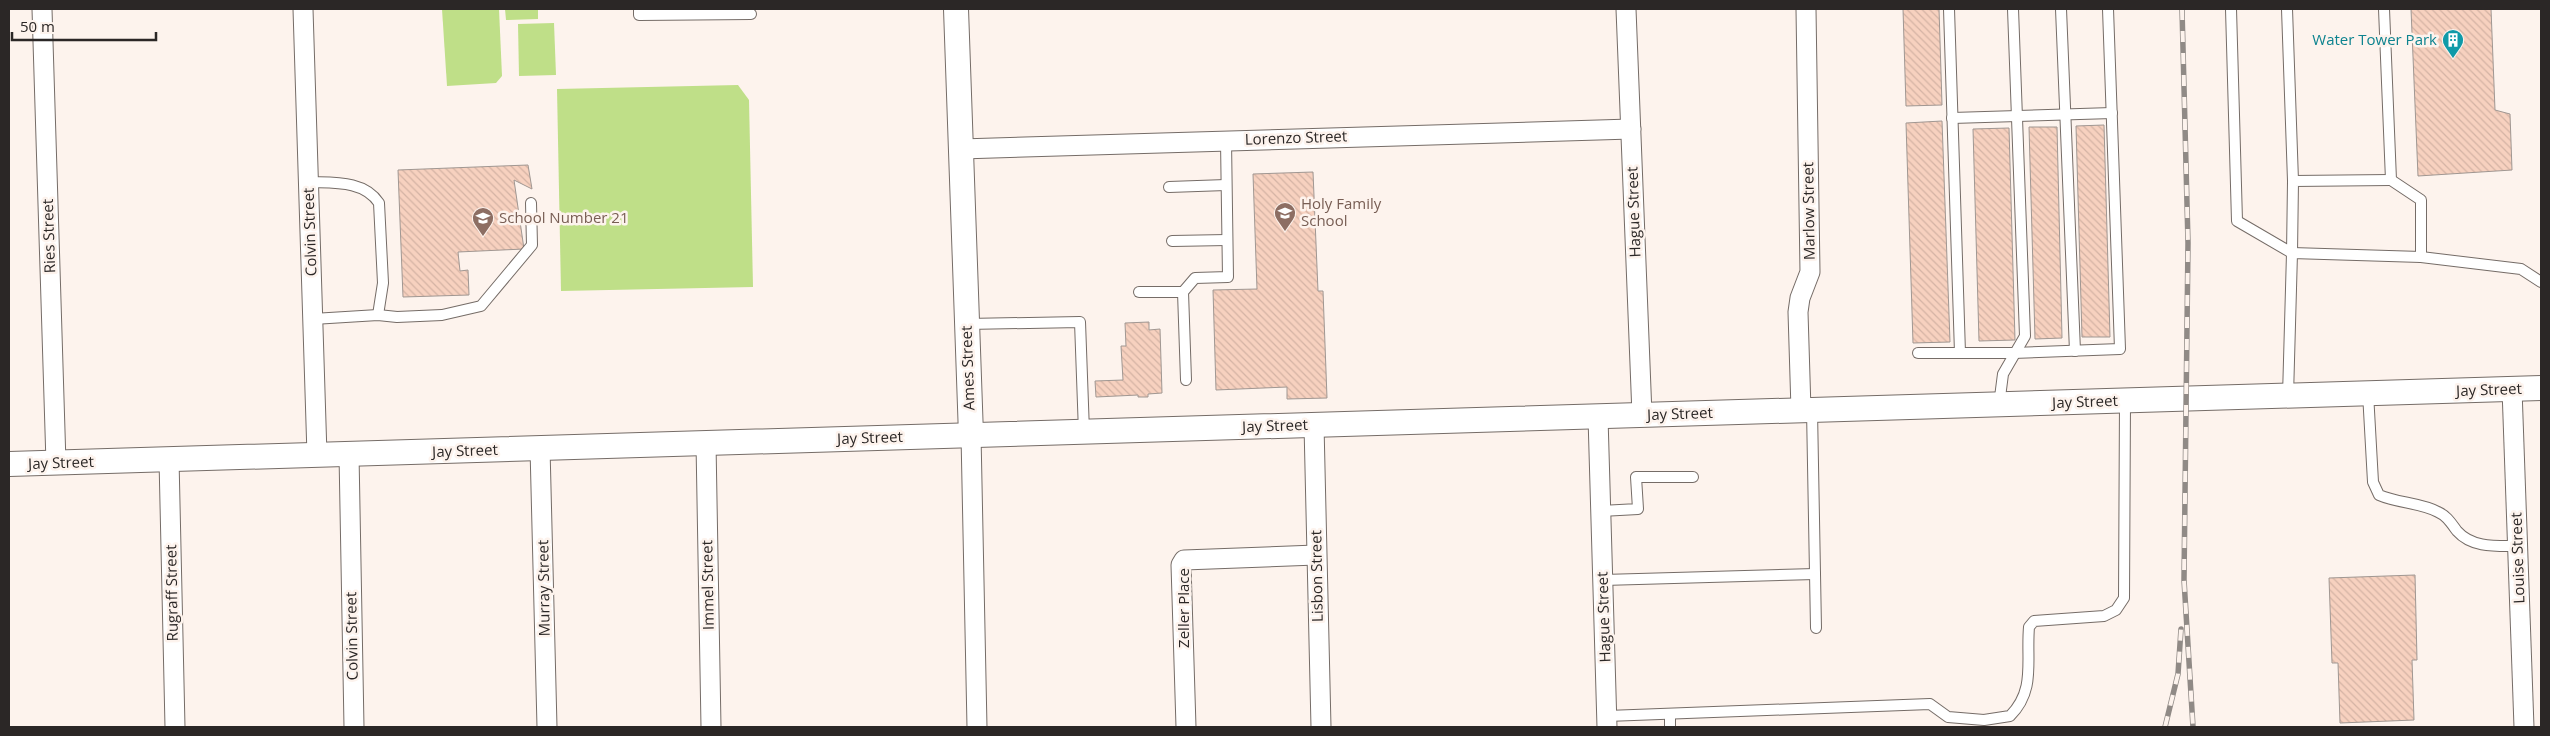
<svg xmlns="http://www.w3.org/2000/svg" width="2550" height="736" font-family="'Open Sans',sans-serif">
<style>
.green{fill:#bfdf88}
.building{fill:url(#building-back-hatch);stroke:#a09792}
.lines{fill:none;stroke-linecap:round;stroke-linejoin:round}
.service-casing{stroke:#756c67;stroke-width:12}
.minor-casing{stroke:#756c67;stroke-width:21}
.tertiary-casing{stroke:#756c67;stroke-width:26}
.service{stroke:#fff;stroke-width:10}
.minor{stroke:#fff;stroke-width:19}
.tertiary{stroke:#fff;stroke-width:24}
.rail-casing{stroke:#908a86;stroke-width:5.5}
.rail{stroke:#fdf3ed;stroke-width:4;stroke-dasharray:11;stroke-linecap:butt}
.labels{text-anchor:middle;stroke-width:5;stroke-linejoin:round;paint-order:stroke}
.culture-label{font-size:15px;fill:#0d838f;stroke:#fdf3ed;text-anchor:end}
.street-label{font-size:15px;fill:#2b2726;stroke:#fdf3ed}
.education-label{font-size:15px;fill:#785e54;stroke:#fdf3ed;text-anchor:start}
</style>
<defs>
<pattern id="building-back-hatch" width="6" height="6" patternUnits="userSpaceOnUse" patternTransform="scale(1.25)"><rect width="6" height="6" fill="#f7d1bf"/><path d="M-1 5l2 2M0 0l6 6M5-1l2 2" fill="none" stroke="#d4b3a4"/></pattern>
</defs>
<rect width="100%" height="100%" fill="#fdf3ed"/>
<!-- green -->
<g class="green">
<polygon points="442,9 499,9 502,76 496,83 447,86"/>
<polygon points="505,9 538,9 538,19 506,20"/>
<polygon points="554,23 556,75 519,76 518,24"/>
<polygon points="738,85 749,100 753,287 561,291 557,89"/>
</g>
<!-- building -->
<g class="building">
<polygon points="1903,9 1939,9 1942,105 1906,106"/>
<polygon points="2411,9 2491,9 2495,110 2510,114 2512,170 2418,176"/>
<polygon points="1942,121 1950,342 1913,343 1906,123"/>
<polygon points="2104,125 2110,337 2082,337 2076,126"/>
<polygon points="2029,127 2057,127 2062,338 2035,339"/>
<polygon points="2009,128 2015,340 1979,341 1973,129"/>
<polygon points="528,165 532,189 514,180 524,249 458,252 460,271 468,270 469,295 403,297 398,170"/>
<polygon points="1313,172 1318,291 1323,291 1327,398 1287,399 1287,387 1216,390 1213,290 1257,289 1253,174"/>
<polygon points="1149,322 1149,330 1160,329 1162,393 1148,394 1148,397 1138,397 1138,395 1096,397 1095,381 1123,380 1121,346 1126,346 1125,323"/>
<polygon points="2415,575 2417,660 2412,660 2414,720 2340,723 2338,663 2332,663 2329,578"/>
</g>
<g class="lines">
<!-- service casing -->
<g class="service-casing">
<g id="service">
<polyline points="639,9 639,15 751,14"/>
<polyline points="1949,9 1960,353 2013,353 2120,349 2108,9"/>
<polyline points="2061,9 2075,351"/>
<polyline points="2231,9 2237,221 2292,253 2293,181 2391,180"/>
<polyline points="2287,9 2293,181"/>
<polyline points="2384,9 2391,180 2421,200 2421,257"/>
<polyline points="1952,118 2112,113"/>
<path d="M 309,182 C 333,183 364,180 379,203 L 383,283 L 378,315"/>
<polyline points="1169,187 1226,185"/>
<polyline points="1172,241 1227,240"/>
<polyline points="1139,292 1183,292"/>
<polyline points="313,319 378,315 397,317 442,315 481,306 532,245 531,203"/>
<polyline points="967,324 1080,322 1084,432"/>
<polyline points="1918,353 1960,353"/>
<polyline points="1186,380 1183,292 1195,278 1228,277 1226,141"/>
<path d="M 2368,393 L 2373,482 L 2379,495 C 2397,503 2422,503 2438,512 C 2447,516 2451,523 2457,531 C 2472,548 2496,546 2518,546"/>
<polyline points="2288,396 2292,253 2421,257 2521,269 2541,282"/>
<polyline points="1999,405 2003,374 2025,336 2013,9"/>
<polyline points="1812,410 1816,628"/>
<polyline points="1601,511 1638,509 1636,477 1693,477"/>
<polyline points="1603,580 1815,574"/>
<polyline points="1670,714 1670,727"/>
<path d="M 1607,716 L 1930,704 L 1948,717 L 1984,720 L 2010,716 C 2036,690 2026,661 2029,627 L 2034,621 L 2104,616 L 2116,610 L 2124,598 L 2125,401"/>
</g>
</g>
<!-- minor casing -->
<g class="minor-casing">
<g id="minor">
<polyline points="42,9 56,463"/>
<polyline points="303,9 317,455"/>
<polyline points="1626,9 1642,415"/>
<polyline points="961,149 1631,129"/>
<polyline points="2512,389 2524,727"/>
<polyline points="1801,410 1798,312 1800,298 1810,272 1806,9"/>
<polyline points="1598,417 1607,727"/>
<polyline points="1314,425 1321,727"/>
<polyline points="971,435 977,727"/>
<polyline points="706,443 711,727"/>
<polyline points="540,448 547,727"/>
<polyline points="349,454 354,727"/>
<polyline points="169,459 175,727"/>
<polyline points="1186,727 1181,565 1184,560 1316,555"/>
</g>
</g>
<!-- tertiary casing -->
<g class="tertiary-casing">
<g id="tertiary">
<polyline points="956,9 971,435"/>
<polyline points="9,464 2541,388"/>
</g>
</g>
<!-- service -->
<use href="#service" class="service"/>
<!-- minor -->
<use href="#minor" class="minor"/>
<!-- tertiary -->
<use href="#tertiary" class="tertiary"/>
<!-- rail casing -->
<g class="rail-casing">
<g id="rail">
<polyline points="2182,9 2188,243 2184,580 2193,727"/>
<polyline points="2165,727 2178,674 2181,629"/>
</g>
</g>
<!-- rail -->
<use href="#rail" class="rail"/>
</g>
<!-- icons -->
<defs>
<g id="building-pin" transform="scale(1.125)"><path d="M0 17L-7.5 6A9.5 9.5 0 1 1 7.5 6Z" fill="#0f9aa8" stroke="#fdf3ed"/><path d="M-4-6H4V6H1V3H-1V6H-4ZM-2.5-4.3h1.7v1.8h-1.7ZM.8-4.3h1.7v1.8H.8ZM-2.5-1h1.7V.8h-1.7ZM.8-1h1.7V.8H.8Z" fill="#fff"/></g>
<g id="school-pin" transform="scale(1.125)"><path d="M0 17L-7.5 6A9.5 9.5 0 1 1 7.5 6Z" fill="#8d6e63" stroke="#fdf3ed"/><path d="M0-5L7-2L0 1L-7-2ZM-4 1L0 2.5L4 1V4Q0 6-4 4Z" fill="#fff"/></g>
</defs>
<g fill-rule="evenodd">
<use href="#building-pin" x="2453" y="40"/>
<use href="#school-pin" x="1285" y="213"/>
<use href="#school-pin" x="483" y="218"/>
</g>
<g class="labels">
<!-- culture labels -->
<g class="culture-label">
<text x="2437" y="45">Water Tower Park</text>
</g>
<!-- street labels -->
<g class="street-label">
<text transform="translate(1296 138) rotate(-2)" y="5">Lorenzo Street</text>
<text transform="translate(1809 211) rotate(-91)" y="5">Marlow Street</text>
<text transform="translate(1634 212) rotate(-92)" y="5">Hague Street</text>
<text transform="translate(310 232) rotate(-92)" y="5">Colvin Street</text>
<text transform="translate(49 236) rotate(-92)" y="5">Ries Street</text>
<text transform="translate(968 368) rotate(-92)" y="5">Ames Street</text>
<text transform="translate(2489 390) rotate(-2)" y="5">Jay Street</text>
<text transform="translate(2085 402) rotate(-2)" y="5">Jay Street</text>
<text transform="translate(1680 414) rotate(-2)" y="5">Jay Street</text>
<text transform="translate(1275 426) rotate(-2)" y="5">Jay Street</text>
<text transform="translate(870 438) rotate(-2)" y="5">Jay Street</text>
<text transform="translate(465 451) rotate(-2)" y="5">Jay Street</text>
<text transform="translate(61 463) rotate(-2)" y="5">Jay Street</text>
<text transform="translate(2518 558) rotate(-92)" y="5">Louise Street</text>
<text transform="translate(1317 576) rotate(-91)" y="5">Lisbon Street</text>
<text transform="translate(708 585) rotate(-91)" y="5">Immel Street</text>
<text transform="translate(544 588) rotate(-91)" y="5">Murray Street</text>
<text transform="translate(172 593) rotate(-91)" y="5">Rugraff Street</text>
<text transform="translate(1184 608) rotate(-90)" y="5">Zeller Place</text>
<text transform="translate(1604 617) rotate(-92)" y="5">Hague Street</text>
<text transform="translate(352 636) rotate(-91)" y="5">Colvin Street</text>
</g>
<!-- education labels -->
<g class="education-label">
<text x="1301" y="209">Holy Family<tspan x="1301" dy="17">School</tspan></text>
<text x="499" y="223">School Number 21</text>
</g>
</g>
<!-- border -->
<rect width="2550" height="736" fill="none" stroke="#2b2726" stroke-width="20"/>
<!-- scale -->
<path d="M12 32v8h144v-8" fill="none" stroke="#2b2726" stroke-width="2.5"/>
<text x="20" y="32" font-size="15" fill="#2b2726" stroke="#fdf3ed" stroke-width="4" paint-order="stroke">50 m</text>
</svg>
